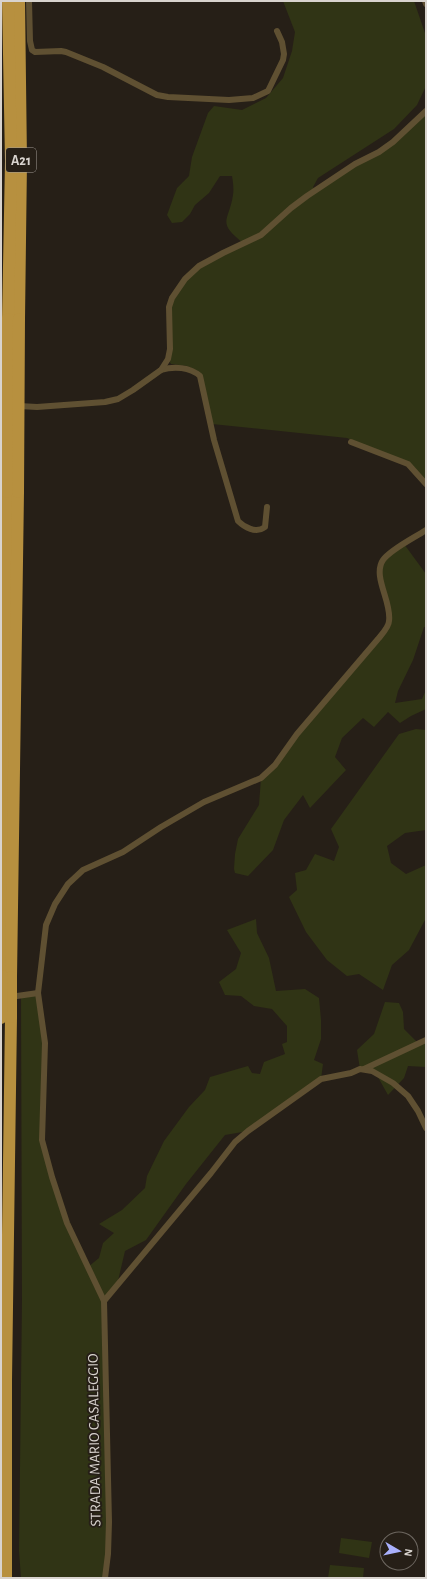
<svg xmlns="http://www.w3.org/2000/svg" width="427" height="1579" font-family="'Alegreya Sans',sans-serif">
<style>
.green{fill:#303415}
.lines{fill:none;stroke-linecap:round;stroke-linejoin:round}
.minor{stroke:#5f5032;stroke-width:6}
.motorway{stroke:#b7903f;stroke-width:12}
.motorway-bridge{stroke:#b7903f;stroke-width:12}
.labels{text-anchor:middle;stroke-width:4;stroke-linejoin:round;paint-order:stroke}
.shield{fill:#261f17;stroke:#a39d97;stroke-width:1}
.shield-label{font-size:14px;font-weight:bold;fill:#d8d3ce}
.street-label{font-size:15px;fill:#d8d3ce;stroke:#261f17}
</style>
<rect width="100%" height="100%" fill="#261f17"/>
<!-- green -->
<g class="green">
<path d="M 283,1 L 414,1 L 426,36 L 426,86 L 417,105 L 394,129 L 318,178 L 313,187 L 315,190 L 379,152 L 426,111 L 426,484 L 408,464 L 347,438 L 212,424 L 198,371 L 187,366 L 171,364 L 168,359 L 172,298 L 199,266 L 243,243 C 216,221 229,222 233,195 C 234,189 233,182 232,176 L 220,176 L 209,193 L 195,205 L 190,214 L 182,222 L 172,223 L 167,215 L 177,188 L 189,176 L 192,157 L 208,113 L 214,106 L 242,110 L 266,98 L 283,78 L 292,51 L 295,32 Z"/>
<polygon points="404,544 426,574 426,627 424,627 413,660 398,691 395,703 422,699 426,690 426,709 411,716 400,723 388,712 374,727 363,718 342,738 335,757 346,770 310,808 303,795 284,820 273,850 248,876 235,873 234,869 235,854 238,839 259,805 261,778 389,622 379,574 382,561"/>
<polygon points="416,729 426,730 426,830 405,833 387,846 391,863 406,874 426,865 426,918 409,950 392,965 383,990 359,974 347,976 327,960 306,932 289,897 297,890 295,873 306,870 315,854 334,861 339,847 331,829 399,734"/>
<polygon points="256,919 257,933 269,958 276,991 305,989 319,998 321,1020 321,1039 314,1060 323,1064 321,1079 248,1131 225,1135 186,1184 146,1240 125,1251 117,1285 104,1301 109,1522 105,1578 21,1578 19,1551 22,1300 21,995 38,993 45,1043 42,1140 67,1223 88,1267 99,1258 103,1243 114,1233 99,1224 122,1210 145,1188 147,1176 164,1141 189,1107 205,1090 210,1077 248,1066 252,1073 260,1074 264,1062 285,1054 282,1044 287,1042 287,1026 272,1009 254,1006 241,996 225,995 219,982 236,969 241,953 227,930"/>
<polygon points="385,1002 399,1003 403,1012 404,1029 417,1042 426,1041 426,1067 408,1066 404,1078 388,1095 374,1070 360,1069 357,1050 374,1034"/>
<polygon points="341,1538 372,1542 369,1558 339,1553"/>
<polygon points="330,1565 364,1568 363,1578 328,1578"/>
</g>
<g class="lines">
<!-- minor -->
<g class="minor">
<polyline points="29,1 30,41 32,50 35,52 61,51 66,52 103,67 157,95 168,97 229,100 253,98 268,91 283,60 284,54 282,42 277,31"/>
<polyline points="425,1 426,4"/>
<path d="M 161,370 C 174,366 190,367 200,376 L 214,440 L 238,521 C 244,527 256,534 265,527 L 267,507"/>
<polyline points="1,405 37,407 105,402 118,399 133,390 161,370 168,359 170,349 169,307 172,298 185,279 199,266 223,253 261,235 291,208 307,196 355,164 379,152 393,142 426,111"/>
<polyline points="351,442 408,464 426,484"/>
<polyline points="10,997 38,993"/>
<polyline points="364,1069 426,1040"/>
<polyline points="104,1301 211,1173 235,1142 248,1131 321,1079 351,1073 360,1069 372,1071 393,1083 408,1096 418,1111 426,1128"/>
<path d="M 105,1578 L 108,1554 L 109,1522 L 104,1301 L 67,1223 L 52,1177 L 42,1140 L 45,1043 L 38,993 L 46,925 L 55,904 L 68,884 L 83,870 L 123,852 L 161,827 L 204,802 L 261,778 L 275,765 L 297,734 L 378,639 C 382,634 389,627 389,621 C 392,602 372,576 383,560 C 391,549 414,538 426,530"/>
</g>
<!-- motorway -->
<g class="motorway">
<polyline points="19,1 21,161 19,319"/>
<polyline points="8,319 11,161 8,1"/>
<polyline points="2,976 7,492"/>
<polyline points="11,977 18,492"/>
<polyline points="6,1578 6,1380 11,1017"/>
</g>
<!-- motorway-bridge -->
<g class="motorway-bridge">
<polyline points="7,492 8,319"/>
<polyline points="18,492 19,319"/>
<polyline points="11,1017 11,977"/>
<polyline points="1,1018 2,976"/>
</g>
</g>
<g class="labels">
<!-- shield labels -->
<rect class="shield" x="6" y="148" width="30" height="24" rx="3"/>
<g class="shield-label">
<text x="21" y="165">A21</text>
</g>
<!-- street labels -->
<g class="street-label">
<text transform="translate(94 1440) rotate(-91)" y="5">STRADA MARIO CASALEGGIO</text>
</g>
</g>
<!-- border -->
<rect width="427" height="1579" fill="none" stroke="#d8d3ce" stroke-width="4"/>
<!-- north arrow -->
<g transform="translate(399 1551) rotate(99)"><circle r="19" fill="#261f17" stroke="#6d6760"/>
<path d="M0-3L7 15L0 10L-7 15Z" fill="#a9b0fc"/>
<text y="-6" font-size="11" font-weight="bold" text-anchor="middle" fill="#d8d3ce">N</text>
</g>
</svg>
